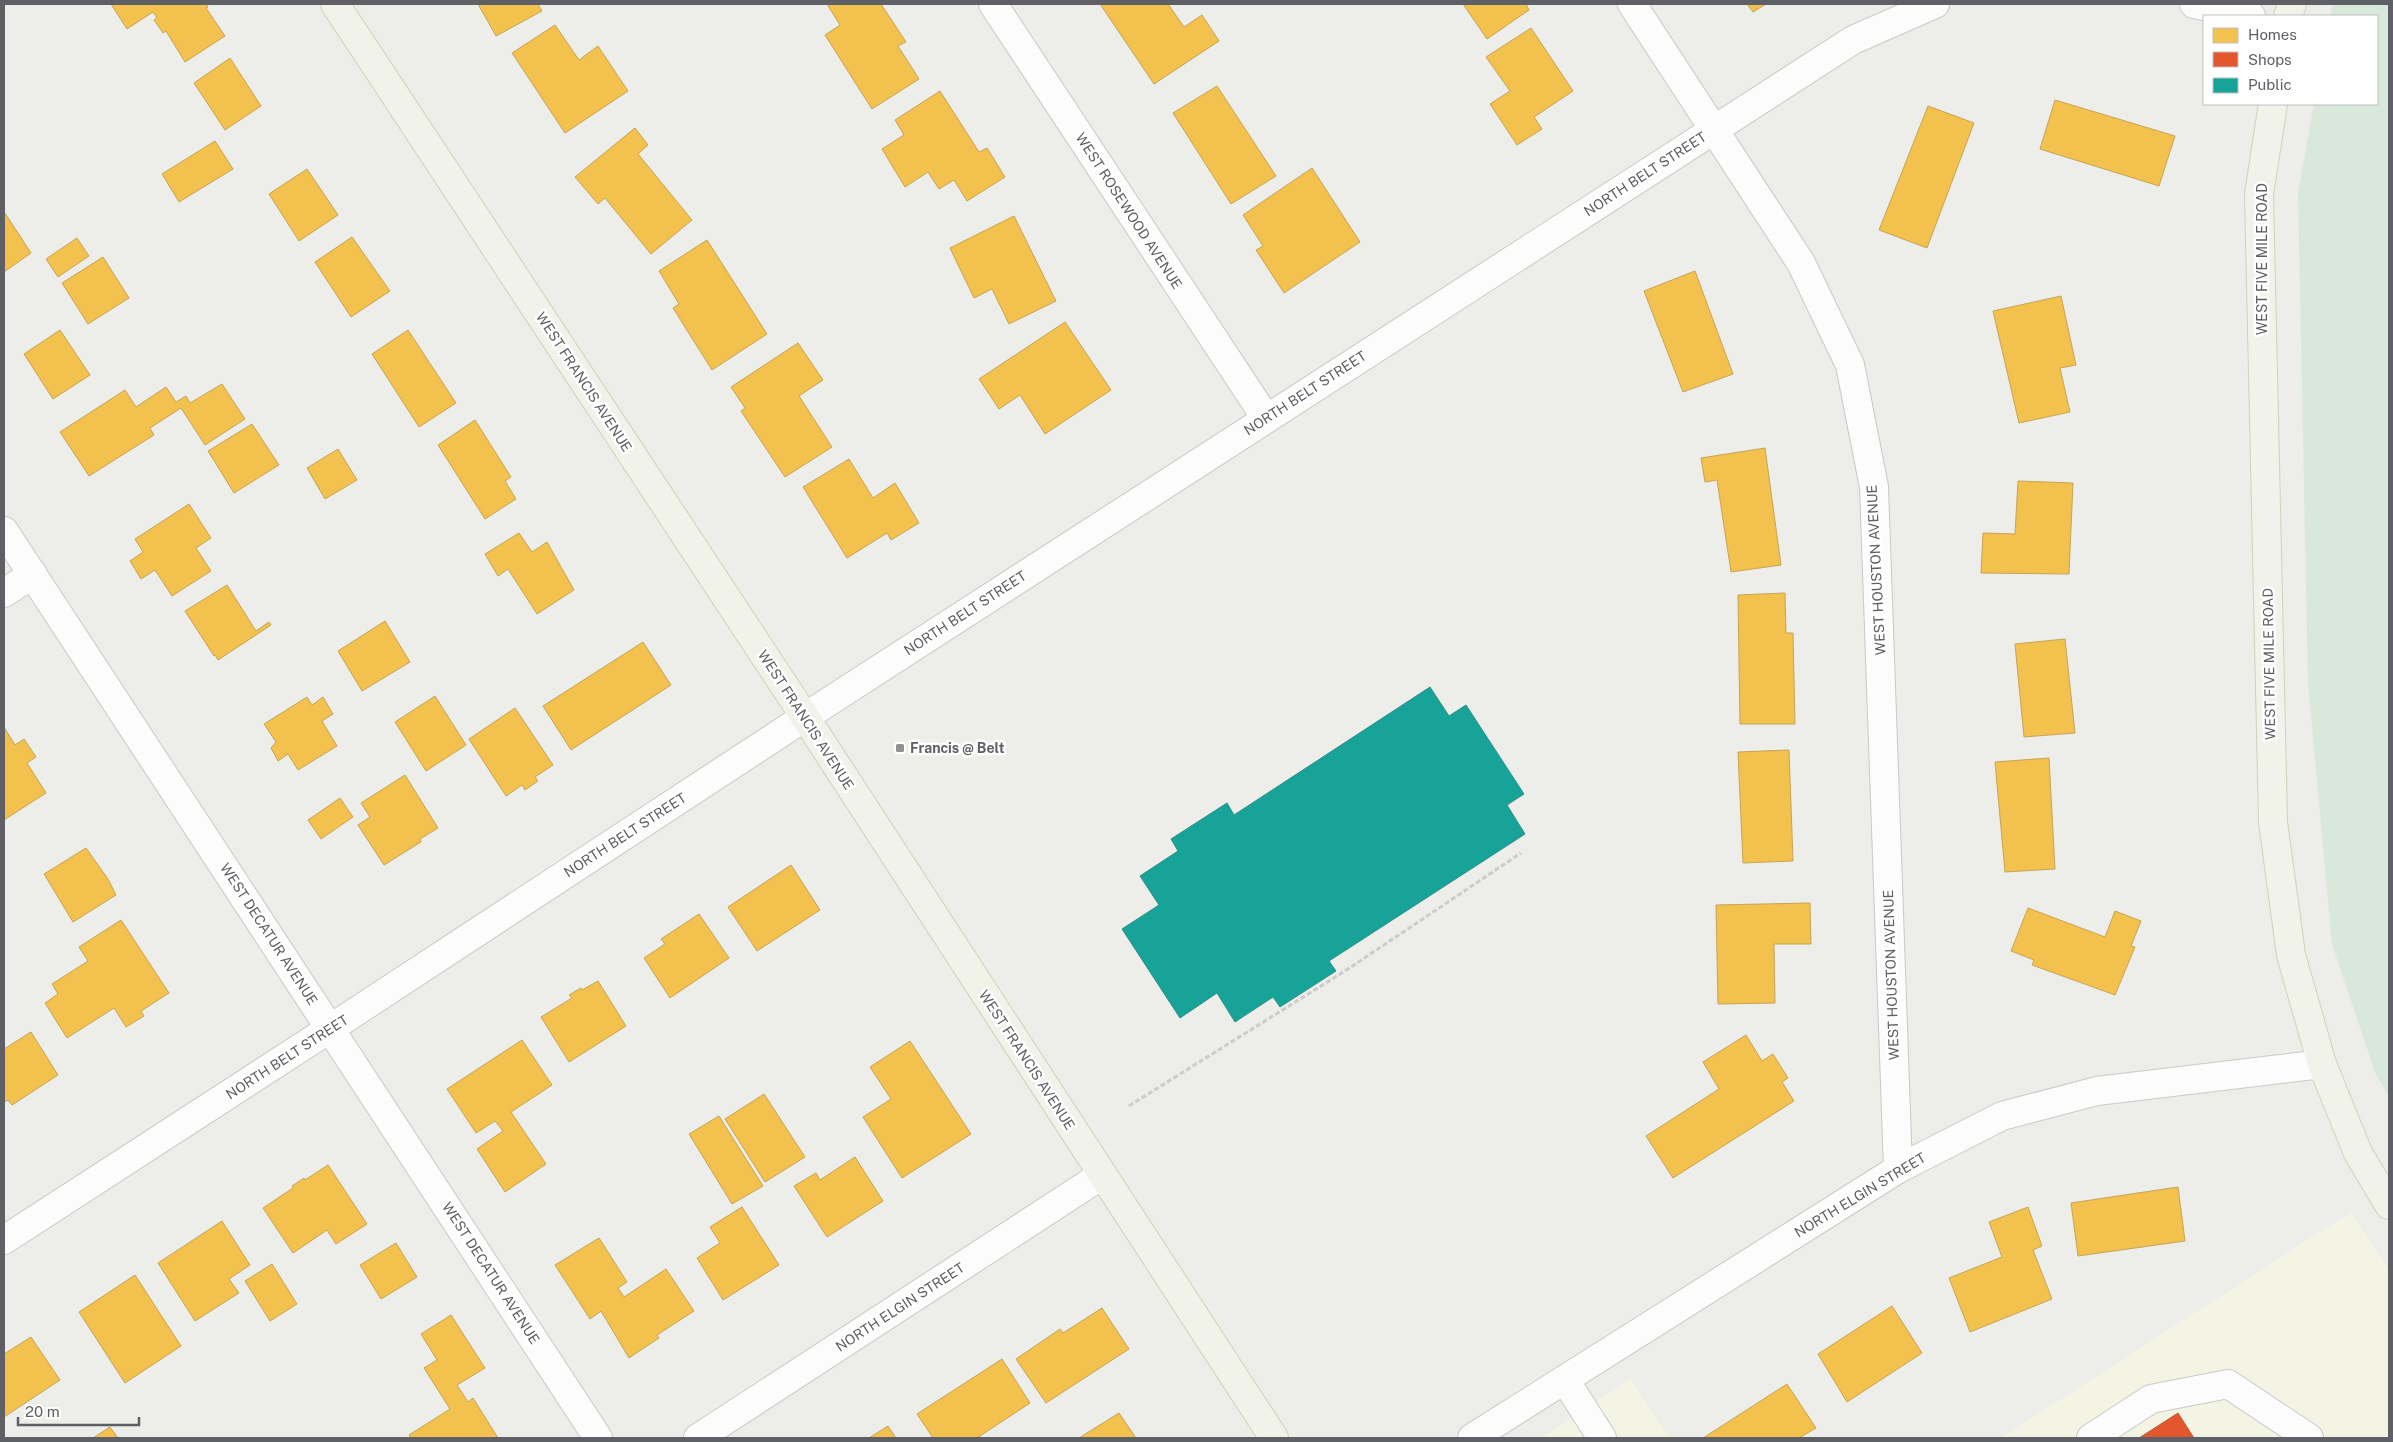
<svg xmlns="http://www.w3.org/2000/svg" width="2393" height="1442" font-family="'Public Sans',sans-serif">
<style>
.commercial{fill:#f4f4e5}
.green{fill:#d8e8da}
.homes{fill:#f2c14e;stroke:#c6a455}
.shops{fill:#e4572e;stroke:#bc5a3e}
.public{fill:#17a398;stroke:#2d8f89}
.lines{fill:none;stroke-linecap:round;stroke-linejoin:round}
.minor-casing{stroke:#c9c9c9;stroke-width:30}
.major-casing{stroke:#d2d1ba;stroke-width:30}
.path{stroke:#cacdcc;stroke-width:3;stroke-dasharray:5 2.5;stroke-linecap:butt}
.minor{stroke:#fcfcfc;stroke-width:28}
.major{stroke:#f1f2e9;stroke-width:28}
.poi-dot{fill:#919193;stroke:#fff;stroke-width:2}
.labels{text-anchor:middle;stroke-width:5;stroke-linejoin:round;paint-order:stroke}
.street-label{font-size:14px;fill:#5f6065;stroke:#fff}
.poi-label{font-size:14px;font-weight:bold;fill:#5f6065;stroke:#fff;text-anchor:start}
</style>
<rect width="100%" height="100%" fill="#edede9"/>
<!-- commercial -->
<g class="commercial">
<polygon points="2351,1212 2389,1271 2389,1438 2001,1438"/>
<polygon points="1631,1379 1669,1438 1541,1438"/>
</g>
<!-- green -->
<polygon class="green" points="2333,4 2389,4 2389,1097 2375,1072 2332,944 2308,682 2298,193 2314,104 2377,104 2377,16 2330,16"/>
<!-- homes -->
<g class="homes">
<polygon points="111,4 206,4 208,7 206,8 225,36 185,62 166,31 163,33 154,20 157,18 153,12 127,29"/>
<polygon points="478,4 538,4 542,11 496,36"/>
<polygon points="827,4 881,4 906,42 898,46 919,79 872,109 825,35 840,25"/>
<polygon points="1100,4 1168,4 1184,27 1202,15 1219,41 1154,84"/>
<polygon points="1463,4 1526,4 1529,10 1487,39"/>
<polygon points="1747,4 1766,4 1753,12"/>
<polygon points="555,25 579,60 598,46 628,91 565,133 512,53"/>
<polygon points="1531,28 1573,91 1534,117 1542,129 1517,145 1490,104 1510,91 1486,57"/>
<polygon points="230,58 261,106 225,130 194,83"/>
<polygon points="1217,86 1276,176 1231,204 1173,113"/>
<polygon points="940,91 979,152 987,148 1005,177 967,201 954,180 939,189 928,172 905,187 882,149 904,135 895,120"/>
<polygon points="2055,100 2175,136 2159,186 2040,149"/>
<polygon points="1928,106 1974,123 1927,248 1879,230"/>
<polygon points="635,128 648,145 638,154 692,220 651,254 605,198 598,204 575,177"/>
<polygon points="215,141 233,169 179,202 162,174"/>
<polygon points="1312,168 1360,242 1284,293 1256,250 1263,246 1243,215"/>
<polygon points="307,169 338,215 299,241 269,194"/>
<polygon points="5,213 31,253 4,272 4,214"/>
<polygon points="1014,216 1056,301 1009,324 992,289 974,298 950,248"/>
<polygon points="352,237 390,291 351,317 315,262"/>
<polygon points="77,238 89,256 58,277 46,259"/>
<polygon points="707,240 767,334 712,370 673,308 679,304 659,271"/>
<polygon points="103,257 129,298 88,324 62,283"/>
<polygon points="1695,271 1733,374 1683,392 1644,291"/>
<polygon points="2061,296 2076,365 2060,368 2070,412 2019,423 1993,311"/>
<polygon points="1065,322 1111,390 1045,434 1020,395 999,409 979,379"/>
<polygon points="60,330 90,375 53,399 24,354"/>
<polygon points="408,330 456,403 419,427 372,354"/>
<polygon points="798,343 823,380 799,396 832,447 785,477 741,411 745,408 731,387"/>
<polygon points="222,384 245,419 205,445 181,408 150,428 154,435 89,476 60,432 125,390 136,407 166,387 176,402 186,396 190,403"/>
<polygon points="475,420 511,477 505,481 516,499 485,519 438,445"/>
<polygon points="252,424 279,465 234,493 208,451"/>
<polygon points="1765,448 1781,565 1731,572 1717,480 1705,482 1701,458"/>
<polygon points="338,449 357,480 325,499 307,468"/>
<polygon points="849,459 873,498 895,483 919,523 891,540 887,533 847,558 803,487"/>
<polygon points="2018,481 2073,483 2069,574 1981,573 1983,533 2015,534"/>
<polygon points="189,504 211,538 196,548 211,571 172,596 155,570 141,579 130,561 143,552 135,539"/>
<polygon points="519,533 532,552 547,542 574,590 537,614 508,569 498,576 485,554"/>
<polygon points="227,585 256,631 269,622 271,625 218,660 215,655 214,656 185,611"/>
<polygon points="1785,593 1786,633 1793,633 1795,724 1740,724 1738,595"/>
<polygon points="385,621 410,662 362,691 338,651"/>
<polygon points="2065,639 2075,733 2024,737 2015,644"/>
<polygon points="643,642 671,685 571,750 543,706"/>
<polygon points="435,696 466,745 426,771 395,722"/>
<polygon points="307,697 312,705 323,697 333,714 322,721 337,746 298,770 288,754 278,761 271,748 276,742 264,724"/>
<polygon points="515,708 553,765 535,777 538,781 525,790 522,785 506,796 469,739"/>
<polygon points="4,727 15,745 24,739 36,757 27,763 46,793 4,820"/>
<polygon points="1789,750 1793,861 1743,863 1738,752"/>
<polygon points="2049,758 2055,869 2005,872 1995,762"/>
<polygon points="405,775 438,828 420,839 421,842 384,865 358,825 370,817 361,803"/>
<polygon points="340,798 353,817 321,839 308,820"/>
<polygon points="86,848 108,879 116,895 73,922 44,874"/>
<polygon points="791,865 820,910 757,951 728,907"/>
<polygon points="1810,903 1811,944 1774,944 1775,1003 1718,1004 1716,905"/>
<polygon points="2028,908 2105,937 2115,911 2141,921 2131,946 2135,947 2115,995 2032,965 2034,960 2011,951"/>
<polygon points="699,914 729,958 670,998 644,958 665,944 661,939"/>
<polygon points="121,920 169,993 141,1011 144,1016 126,1027 114,1008 67,1038 45,1003 58,994 52,984 88,961 79,947"/>
<polygon points="598,981 626,1026 569,1062 541,1017 572,998 569,995 581,988 582,990"/>
<polygon points="31,1032 58,1075 12,1105 8,1100 4,1102 4,1049"/>
<polygon points="1746,1035 1762,1061 1773,1054 1788,1078 1782,1082 1794,1101 1673,1178 1646,1136 1719,1089 1703,1062"/>
<polygon points="522,1040 552,1085 511,1112 546,1164 505,1192 477,1149 503,1131 495,1121 476,1133 447,1089"/>
<polygon points="910,1041 971,1134 902,1178 863,1117 891,1099 870,1067"/>
<polygon points="764,1094 805,1157 765,1182 725,1119"/>
<polygon points="719,1116 763,1186 732,1204 689,1134"/>
<polygon points="855,1157 883,1201 827,1237 794,1186 816,1173 820,1180"/>
<polygon points="328,1165 367,1224 336,1244 327,1230 293,1253 263,1208 293,1188 292,1186 304,1178 305,1180"/>
<polygon points="2178,1187 2185,1241 2078,1256 2071,1203"/>
<polygon points="742,1207 779,1265 723,1300 697,1258 720,1243 710,1227"/>
<polygon points="2028,1207 2042,1246 2033,1250 2052,1299 1970,1332 1949,1278 2002,1257 1989,1222"/>
<polygon points="222,1221 250,1265 229,1279 239,1293 195,1321 158,1263"/>
<polygon points="599,1238 627,1282 618,1288 624,1297 666,1269 694,1311 657,1335 659,1338 629,1358 601,1311 590,1319 555,1265"/>
<polygon points="396,1243 417,1277 381,1299 360,1265"/>
<polygon points="272,1264 297,1304 270,1321 245,1281"/>
<polygon points="135,1275 181,1346 125,1383 79,1312"/>
<polygon points="1892,1306 1922,1353 1847,1402 1818,1354"/>
<polygon points="1102,1308 1129,1349 1046,1403 1016,1359 1060,1329 1063,1333"/>
<polygon points="451,1315 485,1368 457,1385 468,1402 473,1398 498,1438 411,1438 409,1435 450,1409 424,1368 437,1360 421,1334"/>
<polygon points="31,1337 60,1380 4,1417 4,1354"/>
<polygon points="1002,1359 1030,1403 977,1438 933,1438 917,1414"/>
<polygon points="1787,1384 1816,1428 1799,1438 1703,1438"/>
<polygon points="1119,1413 1136,1438 1079,1438"/>
<polygon points="888,1426 896,1438 869,1438"/>
<polygon points="110,1427 118,1438 93,1438"/>
</g>
<!-- shops -->
<polygon class="shops" points="2178,1413 2194,1438 2139,1438"/>
<!-- public -->
<polygon class="public" points="1430,687 1449,716 1466,705 1524,794 1507,805 1525,834 1329,961 1336,971 1280,1007 1273,997 1235,1022 1217,993 1180,1018 1122,929 1159,905 1140,876 1178,851 1171,839 1227,803 1234,815"/>
<g class="lines">
<!-- minor casing -->
<g class="minor-casing">
<g id="minor">
<polyline points="993,4 1266,418"/>
<polyline points="1632,4 1801,263 1850,365 1874,487 1898,1169"/>
<polyline points="2194,4 2251,16"/>
<polyline points="4,531 598,1438"/>
<polyline points="4,593 33,574"/>
<polyline points="4,1240 331,1028 805,717 1853,40 1935,4"/>
<polyline points="1565,1380 1602,1438"/>
<polyline points="698,1438 1102,1175"/>
<polyline points="1472,1438 1898,1169 2002,1116 2097,1091 2322,1064"/>
<polyline points="2091,1438 2151,1399 2228,1384 2309,1438"/>
</g>
</g>
<!-- major casing -->
<g class="major-casing">
<g id="major">
<polyline points="335,4 805,717 1274,1438"/>
<polyline points="2288,16 2292,4"/>
<polyline points="2273,104 2259,194 2273,822 2291,955 2322,1064 2358,1153 2389,1205"/>
</g>
</g>
<!-- path -->
<polyline class="path" points="1129,1106 1348,969 1521,853"/>
<!-- minor -->
<use href="#minor" class="minor"/>
<!-- major -->
<use href="#major" class="major"/>
</g>
<!-- markers -->
<rect class="poi-dot" x="895" y="743" width="10" height="10" rx="2.5"/>
<g class="labels">
<!-- street labels -->
<g class="street-label">
<text transform="translate(1645 174) rotate(-33)" y="5">NORTH BELT STREET</text>
<text transform="translate(1129 211) rotate(57)" y="5">WEST ROSEWOOD AVENUE</text>
<text transform="translate(2262 259) rotate(-90)" y="5">WEST FIVE MILE ROAD</text>
<text transform="translate(584 382) rotate(57)" y="5">WEST FRANCIS AVENUE</text>
<text transform="translate(1305 393) rotate(-33)" y="5">NORTH BELT STREET</text>
<text transform="translate(1876 570) rotate(-93)" y="5">WEST HOUSTON AVENUE</text>
<text transform="translate(965 613) rotate(-33)" y="5">NORTH BELT STREET</text>
<text transform="translate(2269 664) rotate(-91)" y="5">WEST FIVE MILE ROAD</text>
<text transform="translate(806 720) rotate(57)" y="5">WEST FRANCIS AVENUE</text>
<text transform="translate(625 835) rotate(-33)" y="5">NORTH BELT STREET</text>
<text transform="translate(269 934) rotate(57)" y="5">WEST DECATUR AVENUE</text>
<text transform="translate(1891 975) rotate(-92)" y="5">WEST HOUSTON AVENUE</text>
<text transform="translate(287 1057) rotate(-33)" y="5">NORTH BELT STREET</text>
<text transform="translate(1027 1060) rotate(57)" y="5">WEST FRANCIS AVENUE</text>
<text transform="translate(1860 1195) rotate(-31)" y="5">NORTH ELGIN STREET</text>
<text transform="translate(491 1273) rotate(57)" y="5">WEST DECATUR AVENUE</text>
<text transform="translate(900 1307) rotate(-33)" y="5">NORTH ELGIN STREET</text>
</g>
<!-- poi labels -->
<g class="poi-label">
<text x="910" y="753">Francis @ Belt</text>
</g>
</g>
<!-- border -->
<rect width="2393" height="1442" fill="none" stroke="#5f6065" stroke-width="10"/>
<!-- legend -->
<rect x="2203" y="15" width="175" height="90" fill="#ffffff" stroke="#bfbfc1"/>
<rect x="2213" y="28" width="25" height="15" fill="#f2c14e" stroke="#bfbfc1"/>
<text x="2248" y="40" font-size="15" fill="#5f6065">Homes</text>
<rect x="2213" y="52" width="25" height="15" fill="#e4572e" stroke="#bfbfc1"/>
<text x="2248" y="65" font-size="15" fill="#5f6065">Shops</text>
<rect x="2213" y="78" width="25" height="15" fill="#17a398" stroke="#bfbfc1"/>
<text x="2248" y="90" font-size="15" fill="#5f6065">Public</text>
<!-- scale -->
<path d="M18 1417v8h121v-8" fill="none" stroke="#5f6065" stroke-width="2.5"/>
<text x="25" y="1417" font-size="15" fill="#5f6065" stroke="#ffffff" stroke-width="4" paint-order="stroke">20 m</text>
</svg>
